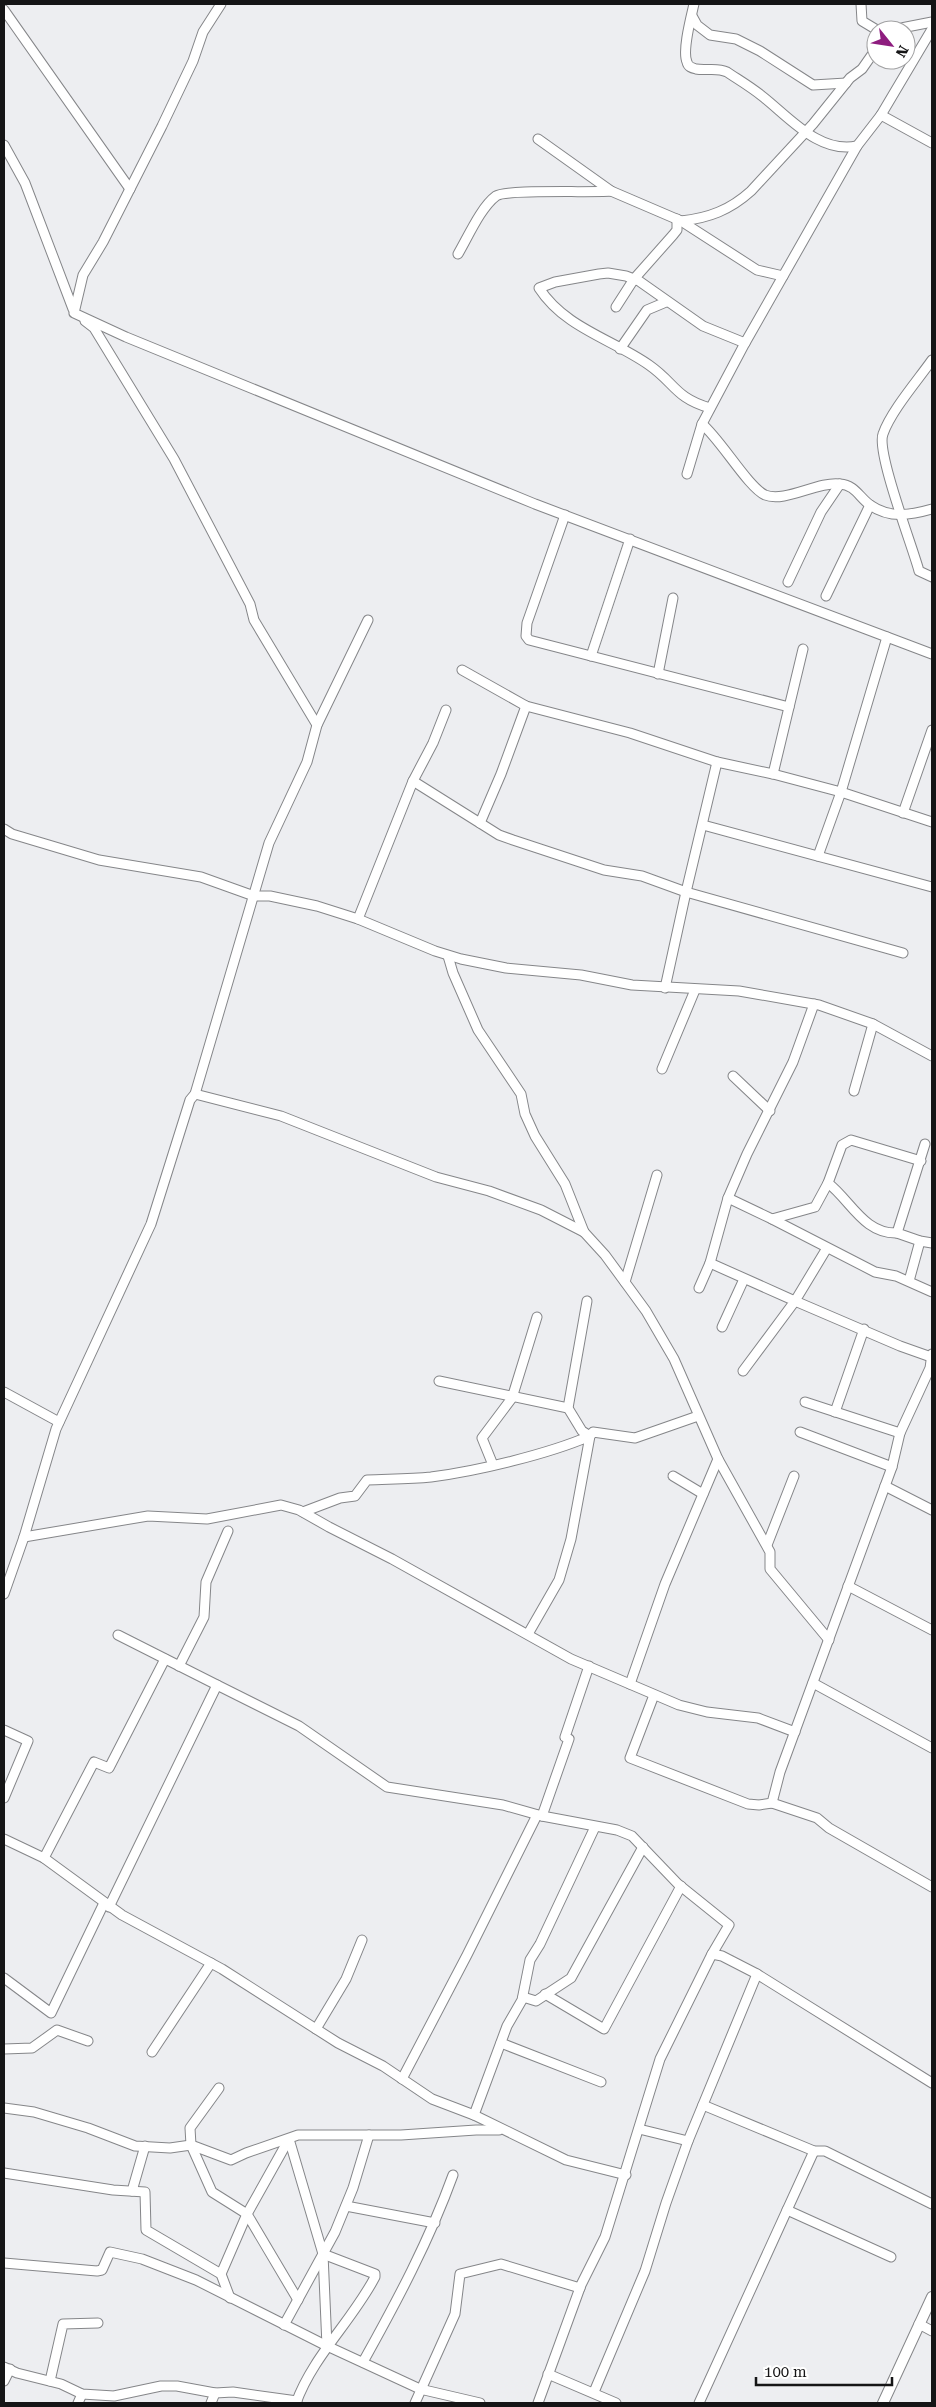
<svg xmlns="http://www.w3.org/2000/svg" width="936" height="2407" font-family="'Roboto Serif',serif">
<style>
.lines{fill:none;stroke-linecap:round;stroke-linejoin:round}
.minor-casing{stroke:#858689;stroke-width:11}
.tertiary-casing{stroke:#858689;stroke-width:12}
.minor{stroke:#fff;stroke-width:9}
.tertiary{stroke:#fff;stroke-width:10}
</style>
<rect width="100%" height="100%" fill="#edeef1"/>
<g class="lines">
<!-- minor casing -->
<g class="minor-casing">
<g id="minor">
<polyline points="221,4 203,32 193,61 162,126 103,242 83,275 74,313 126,337 535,504 887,637"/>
<path d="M 694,4 C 691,17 682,51 687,62 C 688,67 692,68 696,69 C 706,71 717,67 727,72 C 739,80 751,87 762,96 C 789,117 819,154 857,146"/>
<polyline points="861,4 862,21 877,30"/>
<polyline points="4,10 130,189"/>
<polyline points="692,16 697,25 710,35 736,39 760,51 813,85 846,83"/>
<polyline points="891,30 932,22"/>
<polyline points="881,115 932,143"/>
<polyline points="538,139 611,191 681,221 757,270 783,276"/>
<polyline points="4,145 25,183 73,309"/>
<path d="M 681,221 C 709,218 730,210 751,191 L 813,124 L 850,78 L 862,69 L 876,49"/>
<path d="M 458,254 C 468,237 481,207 496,196 C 506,189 590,193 611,191"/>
<polyline points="616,307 634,279 673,235 677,230 677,219"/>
<polyline points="85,321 94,328 174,459 250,604 254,620 317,725"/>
<polyline points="620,349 647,310 666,302"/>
<path d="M 932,360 C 918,380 891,411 883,434 C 876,452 913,548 919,571 L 932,577"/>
<path d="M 710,408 C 675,398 675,383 649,365 C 612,339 565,328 539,288 L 555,282 L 599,274 L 608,273 L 626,276 L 639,281 L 703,326 L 745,343"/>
<path d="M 702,424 C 721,440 748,487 765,495 C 785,503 818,481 840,484 C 855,485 859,497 870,505 C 890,519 911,515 932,509"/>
<polyline points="687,474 702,424 745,343 857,146 881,115 932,29"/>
<polyline points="565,515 527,623 526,636 529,640 789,707"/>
<polyline points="788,582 821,512 840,484"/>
<polyline points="826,596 870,505"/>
<polyline points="591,656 630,539"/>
<polyline points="462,670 526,706 630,733 717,762"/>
<polyline points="658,674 673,598"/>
<polyline points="773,774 803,649"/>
<polyline points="413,781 499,835 513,840 604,870 642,876 686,892 903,953"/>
<polyline points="903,813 932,730"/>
<polyline points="480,823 501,774 526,706"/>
<polyline points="703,825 932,887"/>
<polyline points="4,829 12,834 99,860 201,877 254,896 270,896 317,906 358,919 435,951 461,959 506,968 581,975 632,985 739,991 819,1005 873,1024 932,1056"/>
<polyline points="818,856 841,792 932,822"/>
<polyline points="358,919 413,781 433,743 446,710"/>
<polyline points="448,956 453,973 478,1030 521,1094 525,1114 535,1136 565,1184 584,1232 605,1255 627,1285 646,1311 674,1359 718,1459 770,1552 770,1569 829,1640"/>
<polyline points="665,988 686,892 717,762 773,774 841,792 887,637 932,654"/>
<polyline points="662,1069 695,990"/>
<polyline points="733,1076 770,1111"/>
<polyline points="854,1091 873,1024"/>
<polyline points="195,1094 281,1116 436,1177 489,1191 541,1210 584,1232"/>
<polyline points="925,1144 897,1233 920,1241 932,1243"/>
<polyline points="728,1198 772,1219 815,1207 828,1183"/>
<polyline points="772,1219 875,1272 896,1276 932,1292"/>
<path d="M 897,1233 C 864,1234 851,1201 828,1183 L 842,1145 L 851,1140 L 921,1161"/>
<polyline points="827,1248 795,1301 900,1346 931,1357"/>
<polyline points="710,1263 795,1301 743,1371"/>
<polyline points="909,1281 920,1241"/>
<polyline points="625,1282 657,1175"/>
<polyline points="699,1288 710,1263 728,1198 747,1154 793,1062 814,1004"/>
<polyline points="587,1301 568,1408 582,1431 590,1436 593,1432 635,1438 698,1416"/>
<polyline points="722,1327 744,1279"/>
<polyline points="439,1381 568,1408"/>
<polyline points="4,1392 59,1422"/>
<polyline points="805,1402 900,1433"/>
<polyline points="835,1412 864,1329"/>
<polyline points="800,1432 892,1467"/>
<polyline points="493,1465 482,1438 512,1398 537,1317"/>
<polyline points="673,1476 703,1494"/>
<polyline points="885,1486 932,1510"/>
<path d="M 303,1512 L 340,1498 L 355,1496 L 367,1480 C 388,1479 410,1479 431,1477 C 478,1471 548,1454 590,1436 L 571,1539 L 559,1580 L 528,1634"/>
<polyline points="24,1537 148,1516 207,1519 281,1505 299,1510 329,1527 392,1559 571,1659 679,1705 707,1712 758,1718 795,1732"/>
<polyline points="767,1545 794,1476"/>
<polyline points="848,1586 932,1630"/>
<polyline points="4,1594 24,1537 56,1429 151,1224 190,1100 195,1094 269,843 307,762 317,725 368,620"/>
<polyline points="118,1635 217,1685"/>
<polyline points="179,1666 204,1617 206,1582 228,1531"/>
<polyline points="813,1683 932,1748"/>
<polyline points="630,1684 665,1584 718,1459"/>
<polyline points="654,1695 630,1758 748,1804 759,1805 772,1803 780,1772 892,1467 900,1433 930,1368 932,1354"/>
<polyline points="4,1730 28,1741 4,1798"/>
<polyline points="772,1803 817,1818 829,1828 932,1887"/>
<polyline points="542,1816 569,1739 565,1737 589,1666"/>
<polyline points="4,1839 44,1858 122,1915 222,1969 338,2043 383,2066 432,2099 474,2115 566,2160 626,2175"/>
<polyline points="44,1858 94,1762 109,1768 165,1659"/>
<polyline points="109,1907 217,1685 299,1726 387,1787 503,1805 542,1816 617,1830 632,1836 678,1884 729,1925 712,1954 660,2059 605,2237 581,2285 538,2403"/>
<polyline points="712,1954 722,1956 757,1974 932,2083"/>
<polyline points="4,1978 51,2013 104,1903"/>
<polyline points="545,1994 604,2029 681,1886"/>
<polyline points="523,1997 536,2001 571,1978 643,1847"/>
<polyline points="316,2029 346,1979 362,1940"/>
<polyline points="501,2043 601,2082"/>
<polyline points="4,2049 32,2048 57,2030 88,2041"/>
<polyline points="152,2052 211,1963"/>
<polyline points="402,2079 467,1955 537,1815"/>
<polyline points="219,2088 190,2128 191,2145 212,2192 247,2214 298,2300"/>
<polyline points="703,2105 814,2151 825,2151 932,2204"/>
<polyline points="4,2108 34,2112 88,2128 135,2146 170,2148 191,2145 231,2160 246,2153 298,2135 401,2135 476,2130 499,2130"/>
<polyline points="474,2115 507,2026 522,2000 530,1960 540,1944 595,1827"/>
<polyline points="639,2129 688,2141"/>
<polyline points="289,2139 323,2254 327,2346"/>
<polyline points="4,2173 113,2190 145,2192 146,2230 221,2274 230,2298"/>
<polyline points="132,2191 145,2146"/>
<polyline points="346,2206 435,2223"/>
<polyline points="787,2210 891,2257"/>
<polyline points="4,2263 97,2271 102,2270 110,2252 142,2259 196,2280 327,2346 420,2389 480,2403"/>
<polyline points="221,2274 247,2214 289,2139"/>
<polyline points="919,2324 932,2331"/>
<polyline points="284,2325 335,2232 353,2188 369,2135"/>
<path d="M 363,2362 C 397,2301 429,2241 453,2175"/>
<polyline points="4,2367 17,2373 61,2384 82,2394 114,2396 161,2386 177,2386 215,2393 233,2392 297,2401"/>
<polyline points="548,2374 616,2403"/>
<polyline points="4,2381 10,2369"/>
<polyline points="50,2381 63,2324 98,2323"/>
<polyline points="594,2392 645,2271 666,2203 688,2141 757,1974"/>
<polyline points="78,2403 82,2394"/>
<polyline points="211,2403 215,2393"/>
<path d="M 296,2403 C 313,2356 352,2321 375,2277 L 375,2274 L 323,2254"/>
<polyline points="415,2403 455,2314 460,2274 501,2264 580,2288"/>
<polyline points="699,2403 814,2151"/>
</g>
</g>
<!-- tertiary casing -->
<g class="tertiary-casing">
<polyline id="tertiary" points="883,2403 932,2297"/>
</g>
<!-- minor -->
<use href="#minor" class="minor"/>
<!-- tertiary -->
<use href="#tertiary" class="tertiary"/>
</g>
<!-- border -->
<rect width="936" height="2407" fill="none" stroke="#151516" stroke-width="10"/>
<!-- north arrow -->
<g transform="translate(891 45) rotate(120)"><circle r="24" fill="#ffffff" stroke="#a1a1a2"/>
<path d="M0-4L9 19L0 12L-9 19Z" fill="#8e1d7f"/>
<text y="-8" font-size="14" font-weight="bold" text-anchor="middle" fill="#151516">N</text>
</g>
<!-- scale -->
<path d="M756 2377v8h136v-8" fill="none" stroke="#151516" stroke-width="2.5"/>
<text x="764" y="2377" font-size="15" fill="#151516" stroke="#ffffff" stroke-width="4" paint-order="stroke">100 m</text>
</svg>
